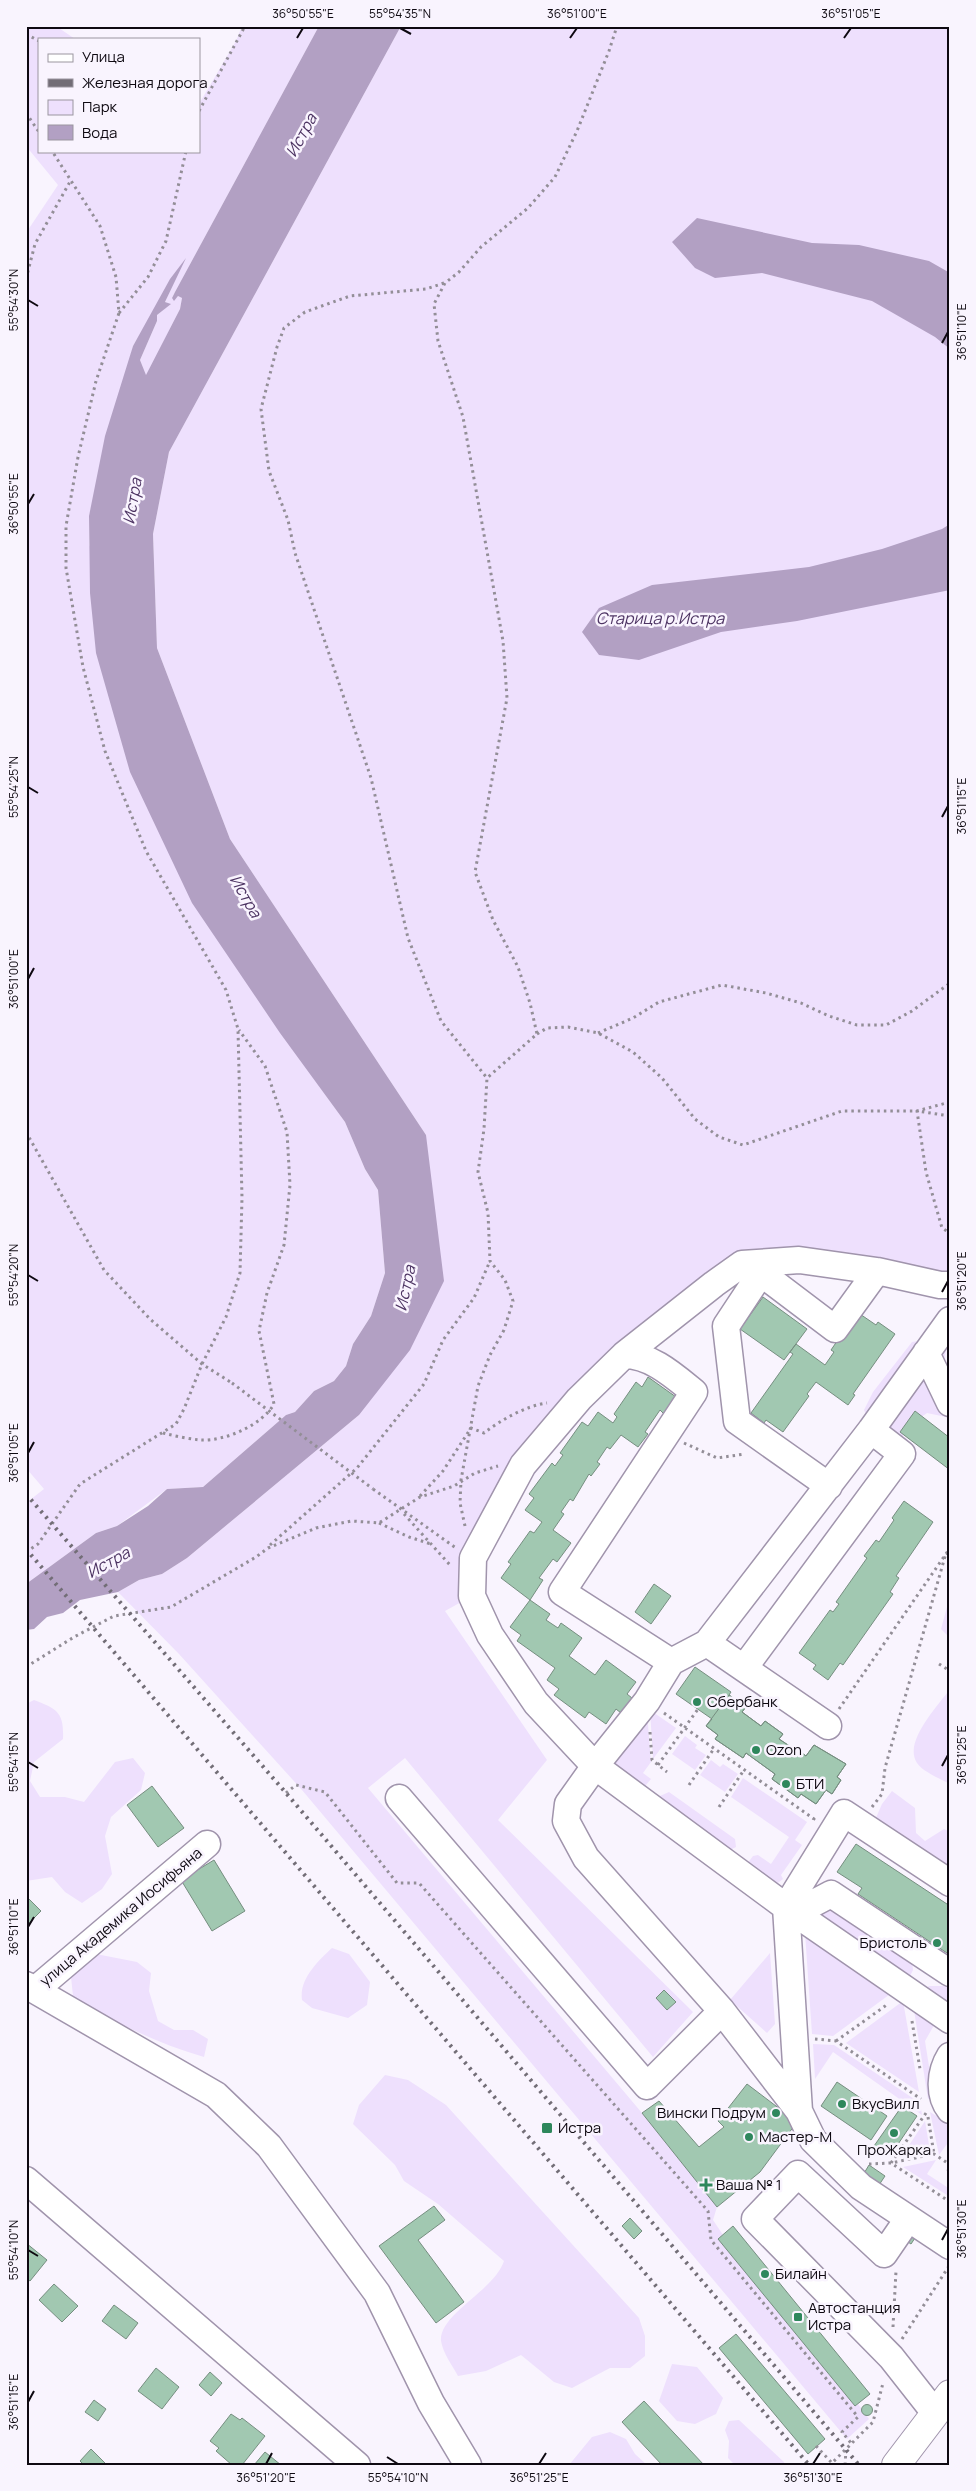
<svg xmlns="http://www.w3.org/2000/svg" width="976" height="2491" viewBox="0 0 976 2491" font-family="Manrope,sans-serif">
  <style>
    .green { fill: #eee0fd }
    .water { fill: #b2a0c3 }
    .building { fill: #a1c8b1; stroke: #768e80 }
    .lines { fill: none; stroke-linecap: round; stroke-linejoin: round }
    .minor-casing { stroke: #a094ac; stroke-width: 29 }
    .major-casing { stroke: #a094ac; stroke-width: 30 }
    .path { stroke: #938e97; stroke-width: 3; stroke-dasharray: 2.5 4; stroke-linecap: butt }
    .minor { stroke: #fff; stroke-width: 26 }
    .major { stroke: #fff; stroke-width: 28 }
    .rail { stroke: #726d76; stroke-width: 4; stroke-dasharray: 2.5 5; stroke-linecap: butt }
    .path-bridge { stroke: #938e97; stroke-width: 3; stroke-dasharray: 2.5 4; stroke-linecap: butt }
    .ticks { fill: none; stroke: #0e0911; stroke-width: 2 }
    .poi-dot { fill: #2e875c; stroke: #f9f4fe; stroke-width: 2 }
    .labels { text-anchor: middle; stroke-width: 5; stroke-linejoin: round; paint-order: stroke }
    .poi-label { font-size: 15px; fill: #0e0911; stroke: #f9f4fe; text-anchor: start }
    .street-label { font-size: 15px; fill: #0e0911; stroke: #f9f4fe }
    .water-label { font-size: 16px; font-style: italic; fill: #4d3463; stroke: #f9f4fe }
    .neatline { fill: none; stroke: #0e0911; stroke-width: 2 }
    .ticks-label { font-size: 12px; text-anchor: middle; fill: #0e0911 }
  </style>
  <rect width="100%" height="100%" fill="#f9f4fe"/>
  <!-- green -->
  <path class="green" d="M26 26H56L75 39H39V151H199V104L236 41 242 26H319L175 292 172 298 174 300 178 296 182 298 180 309 146 376 140 360 157 321V315L170 304 165 302 184 260 133 346 89 516V545L102 566 264 1009 345 1122 365 1169 378 1190 385 1273 371 1316 353 1344 346 1366 334 1381 314 1391 295 1412 286 1415 203 1487 167 1489 117 1526 96 1533 26 1584V1503L44 1489 26 1468V233L58 185 26 146Z
    M401 26H950V1285L742 1264 523 1465 472 1596 445 1611 547 1760 498 1820 693 2012 653 2057 405 1758 368 1788 642 2113 717 2207 713 2220 723 2235 718 2239 855 2406 858 2404 869 2419 847 2439 302 1790 179 1654 118 1592 139 1580 162 1574 187 1558 359 1415 426 1135 230 839 157 648 153 534 169 452Z
    M931 1339 946 1350 943 1367 950 1414 946 1417 927 1413 913 1423 901 1438H876L864 1410 873 1392 912 1342Z
    M950 1606V1638L941 1629 947 1607Z
    M950 1689V1784C941 1779 923 1772 917 1763 903 1742 937 1707 950 1689Z
    M34 1700C58 1709 64 1713 63 1739L34 1762 30 1781 40 1797H65L84 1802 115 1762 133 1758 145 1773 141 1790 111 1817 105 1836 112 1874 102 1889 82 1903 65 1892 52 1877 26 1881V1704Z
    M650 1710 676 1728 653 1759Z
    M647 1712 651 1762 643 1773 651 1779 641 1791 613 1762Z
    M685 1736 697 1745 695 1748 706 1755 695 1770 672 1754Z
    M711 1760 720 1767 723 1764 738 1774 725 1792 700 1775Z
    M743 1778 807 1822 795 1840 802 1845 781 1875 783 1879 775 1885 747 1864 753 1856 758 1855 771 1864 789 1837 731 1797Z
    M892 1791 915 1808 916 1833 925 1841 944 1829 950 1832V1876L875 1820 882 1804Z
    M669 1792 735 1839 736 1847 726 1852 661 1805 660 1796Z
    M825 1907 835 1908 912 1961 913 1970 908 1980 816 1915Z
    M805 1933 893 1992 833 2036 812 2034Z
    M332 1948 349 1954 370 1982 367 2005 348 2018 312 2008 302 2000C299 1979 318 1961 332 1948Z
    M770 1953 775 2024 767 2033 730 2000Z
    M96 1954 137 1962 151 1973 149 1991 158 2021 174 2030H193L208 2039 204 2057C159 2044 112 2022 73 1996L71 1977 76 1958Z
    M929 1986H945L950 1989V2008L921 1992Z
    M903 2001 919 2092 846 2043Z
    M913 2004 937 2020 925 2041 934 2098 928 2099Z
    M813 2044 834 2045 920 2103 922 2115 833 2052 815 2079Z
    M385 2075 408 2080 446 2105 639 2318 645 2336V2356L630 2368H610L572 2388 554 2382 521 2355 486 2371 458 2376C452 2365 443 2353 441 2341 439 2314 494 2291 504 2261L438 2204 404 2181 395 2165 353 2124 359 2105Z
    M930 2112 950 2124V2140L939 2155Z
    M925 2121 930 2151 902 2156Z
    M936 2160 927 2174 950 2189V2197L903 2167Z
    M672 2364 697 2367 723 2398 716 2414 695 2424 677 2421 659 2401Z
    M739 2420 784 2462 785 2465H735L728 2458 729 2441 725 2430 729 2421Z
    M610 2432 626 2439 635 2454 647 2465H569L592 2437Z"/>
  <!-- water -->
  <path class="water" d="M319 26H401L169 452 153 534 157 648 230 839 426 1135 444 1281 410 1350 359 1415 187 1558 162 1574 139 1580 118 1592 80 1600 63 1613 47 1617 34 1629 26 1630V1584L96 1533 117 1526 148 1506 167 1489 203 1487 286 1415 295 1412 314 1391 334 1381 346 1366 353 1344 371 1316 385 1273 378 1190 365 1169 345 1122 280 1033 192 903 130 772 96 653 90 593 89 516 105 436 133 346 170 279 186 258 165 302 171 304 157 315V321L140 360 146 375 180 309 182 298 178 296 174 301 172 298 175 292Z
    M697 218 812 243 859 245 929 261 950 273V349L935 337 872 301 762 273 715 278 695 268 672 242Z
    M950 524V590L797 621 721 632 639 660 599 655 582 632 599 608 652 585 809 567 882 549 942 529Z"/>
  <!-- building -->
  <path class="building" d="M763 1297 807 1329 784 1360 740 1329Z
    M857 1312 876 1325 878 1322 895 1334 853 1394 855 1395 848 1405 816 1382 807 1394 809 1396 783 1432 766 1420 764 1423 751 1413 793 1354 790 1352 796 1344 825 1365 834 1352 831 1350Z
    M648 1377 676 1397 664 1414 660 1410 645 1432 648 1434 638 1447 621 1435 610 1449 607 1447 597 1462 600 1464 591 1476 589 1474 573 1501 570 1499 561 1512 564 1514 553 1530 571 1543 557 1562 553 1559 539 1578 543 1580 530 1600 501 1578 511 1564 508 1562 530 1531 534 1533 542 1522 525 1510 534 1498 529 1494 552 1463 555 1466 563 1455 560 1453 582 1422 588 1426 598 1412 613 1423 617 1417 614 1414 636 1382 642 1387Z
    M915 1411 950 1438V1470L900 1432Z
    M904 1501 933 1522 896 1576 899 1578 890 1592 893 1594 843 1665 840 1663 828 1680 813 1669 816 1665 799 1653 830 1610 833 1612 839 1604 836 1602 867 1558 864 1556 876 1540 879 1542 894 1520 892 1518Z
    M654 1584 671 1596 651 1624 635 1612Z
    M530 1600 550 1614 546 1620 558 1628 561 1623 582 1638 569 1656 595 1675 606 1660 636 1682 627 1694 632 1698 621 1713 616 1709 606 1724 589 1712 585 1718 554 1695 559 1689 547 1680 555 1668 517 1641 521 1635 510 1627Z
    M695 1667 731 1692 729 1695 746 1707 742 1712 761 1726 765 1721 783 1734 779 1739 794 1749 792 1752 800 1757 802 1753 806 1756 814 1745 846 1764 837 1777 841 1780 832 1794 826 1790 816 1804 801 1794 798 1798 772 1779 775 1774 746 1753 743 1758 715 1739 718 1735 706 1726 712 1719 676 1694Z
    M729 1695 746 1707 742 1712 761 1726 765 1721 783 1734 779 1739 794 1749 792 1752 800 1757 802 1753 806 1756 814 1745 846 1764 837 1777 841 1780 832 1794 826 1790 816 1804 801 1794 798 1798 772 1779 775 1774 746 1753 743 1758 715 1739 718 1735 706 1726Z
    M152 1786 184 1828 158 1847 127 1805Z
    M856 1844 950 1906V1955L858 1894 862 1888 837 1872Z
    M214 1860 245 1911 212 1931 181 1880Z
    M26 1896 41 1911 26 1926Z
    M664 1990 676 2002 667 2010 656 1998Z
    M837 2082 887 2116 871 2140 821 2106Z
    M747 2084 797 2122 760 2172 717 2207 642 2113 659 2101 699 2147 724 2127 718 2121Z
    M902 2106 917 2116 890 2156 874 2146Z
    M869 2165 885 2176 879 2185 863 2175Z
    M434 2206 445 2220 418 2240 464 2302 436 2323 379 2246Z
    M630 2218 642 2231 634 2239 622 2226Z
    M733 2226 870 2394 855 2406 718 2239Z
    M910 2234 915 2238 911 2244 905 2240Z
    M26 2243 47 2260 30 2281 26 2278Z
    M54 2284 78 2306 62 2322 39 2300Z
    M114 2305 138 2323 126 2339 102 2321Z
    M736 2334 825 2439 808 2454 719 2348Z
    M156 2368 179 2387 162 2409 138 2391Z
    M210 2372 222 2383 211 2396 199 2385Z
    M94 2400 106 2409 98 2421 85 2412Z
    M644 2401 704 2465H662L622 2422Z
    M861.5 2410a5.5 5.5 0 1 1 11 0a5.5 5.5 0 1 1-11 0Z
    M231 2414 240 2420 242 2418 265 2436 242 2465H232L216 2451 219 2448 210 2441Z
    M91 2449 107 2465H84L80 2461Z
    M265 2452 281 2465H254Z"/>
  <g class="lines">
    <defs>
      <path id="minor" d="M877 1271 799 1260 742 1264 714 1284 624 1355 579 1399 523 1465 473 1558 472 1596 490 1635 536 1703 595 1766 786 1907 950 2020
        M926 1353 950 1403
        M624 1355C651 1355 673 1375 694 1392L562 1592 671 1662
        M829 1486 737 1421 726 1326 761 1273 835 1329 877 1271 940 1285H950
        M707 1643 871 1430 950 1320
        M744 1668 902 1454 871 1430
        M399 1798 647 2086 722 2011
        M950 1883 844 1813 786 1907 799 2111 813 2140 861 2187 950 2246
        M795 1913 831 1894 950 1973
        M26 1985 216 2095 269 2146 377 2293 431 2403 468 2465
        M35 1990 207 1844
        M950 2056C940 2072 938 2095 950 2110
        M799 2111 722 2011 586 1858 566 1821 568 1804 595 1766 647 1701 671 1662 707 1643 828 1726
        M26 2180 357 2465
        M908 2219 884 2254 798 2174 755 2219 891 2357 935 2413"/>
      <path id="major" d="M896 2465 950 2394"/>
    </defs>
    <!-- minor casing -->
    <use href="#minor" class="minor-casing"/>
    <!-- major casing -->
    <use href="#major" class="major-casing"/>
    <!-- path -->
    <path class="path" d="M26 34 39 41
      M199 111 245 26
      M26 113 39 132
      M26 279 35 244 71 180
      M444 283 426 289 350 296 305 312 284 328 277 347 261 409 269 471 288 520 295 553 371 778 408 938 441 1021 487 1078
      M119 313 148 277 166 241 186 151
      M598 1033 633 1018 659 1002 722 985 766 993 801 1003 829 1016 857 1025H886L912 1011 950 983
      M537 1034 547 1028 568 1027 598 1033 633 1052 662 1078 695 1119 719 1137 743 1145 842 1111H917L950 1102
      M950 1116 917 1111 926 1172 942 1228 950 1233
      M26 1132 104 1270 150 1319 202 1364 232 1383
      M163 1433C175 1436 189 1439 201 1440 226 1441 262 1425 274 1404L259 1331 267 1293 284 1245 290 1185 287 1132 265 1066 239 1030
      M684 1443 717 1458 745 1454
      M373 1489 456 1548
      M420 1496 443 1471 471 1428 484 1433C501 1420 525 1406 547 1403
      M404 1514 450 1565
      M379 1523 409 1537 431 1544
      M465 1526 460 1503 461 1480 478 1386 490 1355 504 1330 513 1301 505 1280 490 1261 488 1213 478 1172 484 1129 487 1078 537 1034 530 1003 518 967 493 920 475 872 507 698 503 641 463 417 438 341 434 304 445 283 459 272 481 247 528 208 555 177 577 131 609 51 617 26
      M270 1545 357 1468 424 1384 443 1340 474 1298 490 1261
      M26 1552 38 1544 80 1484 176 1424 184 1409 202 1364 226 1317 240 1273 242 1198 238 1029 226 990 146 851 105 751 83 667 66 568V526L78 457 96 381 119 313 116 277 100 226 52 151
      M939 1664 950 1671
      M26 1667 74 1637 114 1616 171 1607 256 1557 268 1548 316 1528 352 1521 379 1523 420 1497 454 1486 475 1473 498 1466
      M839 1709 950 1548
      M664 1713 814 1819 812 1821
      M650 1732 652 1760 667 1772
      M658 1765 698 1709
      M689 1785 713 1750
      M286 1793 296 1785 325 1792 397 1883H419L708 2211 711 2240 858 2417 842 2432 851 2443
      M719 1807 744 1770
      M872 1807 882 1794 885 1768 946 1553 950 1555
      M912 2021 920 2069
      M815 2039 836 2041 921 2099
      M836 2041 888 2004
      M926 2113 891 2163 950 2202
      M928 2117 934 2154
      M949 2163 948 2169 950 2177
      M869 2164 891 2163 934 2154 949 2164
      M893 2327 896 2271
      M902 2339 949 2266
      M816 2446 832 2463 873 2422 883 2383
      M845 2465 846 2450"/>
    <!-- minor -->
    <use href="#minor" class="minor"/>
    <!-- major -->
    <use href="#major" class="major"/>
    <!-- rail -->
    <path class="rail" d="M26 1494 286 1793 859 2465
      M26 1549 809 2465"/>
    <!-- path-bridge -->
    <path class="path-bridge" d="M232 1383 373 1489"/>
  </g>
  <!-- ticks -->
  <path class="ticks" d="M400 28 411 34M297 38 303 28M570 38 577 28M844 38 851 28M28 300 38 306M942 343 948 332M28 504 34 494M28 787 38 793M942 817 948 806M28 979 34 968M28 1275 38 1281M942 1292 948 1281M28 1453 34 1442M28 1762 38 1768M942 1766 948 1755M28 1927 34 1917M942 2240 948 2229M28 2250 38 2256M28 2402 34 2391M387 2457 398 2464M266 2464 272 2453M539 2464 546 2453M813 2464 820 2453"/>
  <!-- markers -->
  <g class="poi-dot">
    <circle cx="697" cy="1702" r="5"/>
    <circle cx="756" cy="1750" r="5"/>
    <circle cx="786" cy="1784" r="5"/>
    <circle cx="937" cy="1943" r="5"/>
    <circle cx="842" cy="2104" r="5"/>
    <circle cx="776" cy="2113" r="5"/>
    <rect x="541" y="2122" width="12" height="12" rx="2.5"/>
    <circle cx="894" cy="2133" r="5"/>
    <circle cx="749" cy="2137" r="5"/>
    <path d="M703.5 2177.5h5v5h5v5h-5v5h-5v-5h-5v-5h5z"/>
    <circle cx="765" cy="2274" r="5"/>
    <rect x="793" y="2312" width="10" height="10" rx="2.5"/>
  </g>
  <g class="labels">
    <!-- poi labels -->
    <g class="poi-label">
      <text x="707" y="1707">Сбербанк</text>
      <text x="766" y="1755">Ozon</text>
      <text x="796" y="1789">БТИ</text>
      <text x="927" y="1948" text-anchor="end">Бристоль</text>
      <text x="852" y="2109">ВкусВилл</text>
      <text x="766" y="2118" text-anchor="end">Вински Подрум</text>
      <text x="558" y="2133">Истра</text>
      <text x="759" y="2142">Мастер-М</text>
      <text x="894" y="2155" text-anchor="middle">ПроЖарка</text>
      <text x="716" y="2190">Ваша № 1</text>
      <text x="775" y="2279">Билайн</text>
      <text x="808" y="2313">Автостанция<tspan x="808" dy="17">Истра</tspan></text>
    </g>
    <!-- street labels -->
    <g class="street-label">
      <text transform="translate(121 1917) rotate(-40)" y="5">улица Академика Иосифьяна</text>
    </g>
    <!-- water labels -->
    <g class="water-label">
      <text transform="translate(301 135) rotate(-61)" y="6">Истра</text>
      <text transform="translate(132 501) rotate(-80)" y="6">Истра</text>
      <text x="660" y="624">Старица р.Истра</text>
      <text transform="translate(246 896) rotate(60)" y="6">Истра</text>
      <text transform="translate(405 1288) rotate(-78)" y="6">Истра</text>
      <text transform="translate(108 1562) rotate(-29)" y="6">Истра</text>
    </g>
  </g>
  <!-- border -->
  <rect width="976" height="2491" fill="none" stroke="#f9f4fe" stroke-width="55"/>
  <!-- legend -->
  <rect x="38" y="38" width="162" height="115" fill="#f9f4fe" stroke="#9b969f"/>
  <rect x="48" y="54" width="25" height="8" fill="#ffffff" stroke="#9b969f"/>
  <text x="82" y="62" font-size="15" fill="#0e0911">Улица</text>
  <rect x="48" y="79" width="25" height="8" fill="#726d76" stroke="#9b969f"/>
  <text x="82" y="88" font-size="15" fill="#0e0911">Железная дорога</text>
  <rect x="48" y="100" width="25" height="15" fill="#eee0fd" stroke="#9b969f"/>
  <text x="82" y="112" font-size="15" fill="#0e0911">Парк</text>
  <rect x="48" y="125" width="25" height="15" fill="#b2a0c3" stroke="#9b969f"/>
  <text x="82" y="138" font-size="15" fill="#0e0911">Вода</text>
  <rect x="28" y="28" width="920" height="2436" class="neatline"/>
  <g class="ticks-label">
    <text x="303" y="18">36°50'55"E</text>
    <text x="400" y="18">55°54'35"N</text>
    <text x="577" y="18">36°51'00"E</text>
    <text x="851" y="18">36°51'05"E</text>
    <text transform="translate(14 300) rotate(-90)" y="4">55°54'30"N</text>
    <text transform="translate(962 332) rotate(-90)" y="4">36°51'10"E</text>
    <text transform="translate(14 504) rotate(-90)" y="4">36°50'55"E</text>
    <text transform="translate(14 787) rotate(-90)" y="4">55°54'25"N</text>
    <text transform="translate(962 806) rotate(-90)" y="4">36°51'15"E</text>
    <text transform="translate(14 979) rotate(-90)" y="4">36°51'00"E</text>
    <text transform="translate(14 1275) rotate(-90)" y="4">55°54'20"N</text>
    <text transform="translate(962 1281) rotate(-90)" y="4">36°51'20"E</text>
    <text transform="translate(14 1453) rotate(-90)" y="4">36°51'05"E</text>
    <text transform="translate(962 1755) rotate(-90)" y="4">36°51'25"E</text>
    <text transform="translate(14 1762) rotate(-90)" y="4">55°54'15"N</text>
    <text transform="translate(14 1927) rotate(-90)" y="4">36°51'10"E</text>
    <text transform="translate(962 2229) rotate(-90)" y="4">36°51'30"E</text>
    <text transform="translate(14 2250) rotate(-90)" y="4">55°54'10"N</text>
    <text transform="translate(14 2402) rotate(-90)" y="4">36°51'15"E</text>
    <text x="266" y="2482">36°51'20"E</text>
    <text x="398" y="2482">55°54'10"N</text>
    <text x="539" y="2482">36°51'25"E</text>
    <text x="813" y="2482">36°51'30"E</text>
  </g>
</svg>
